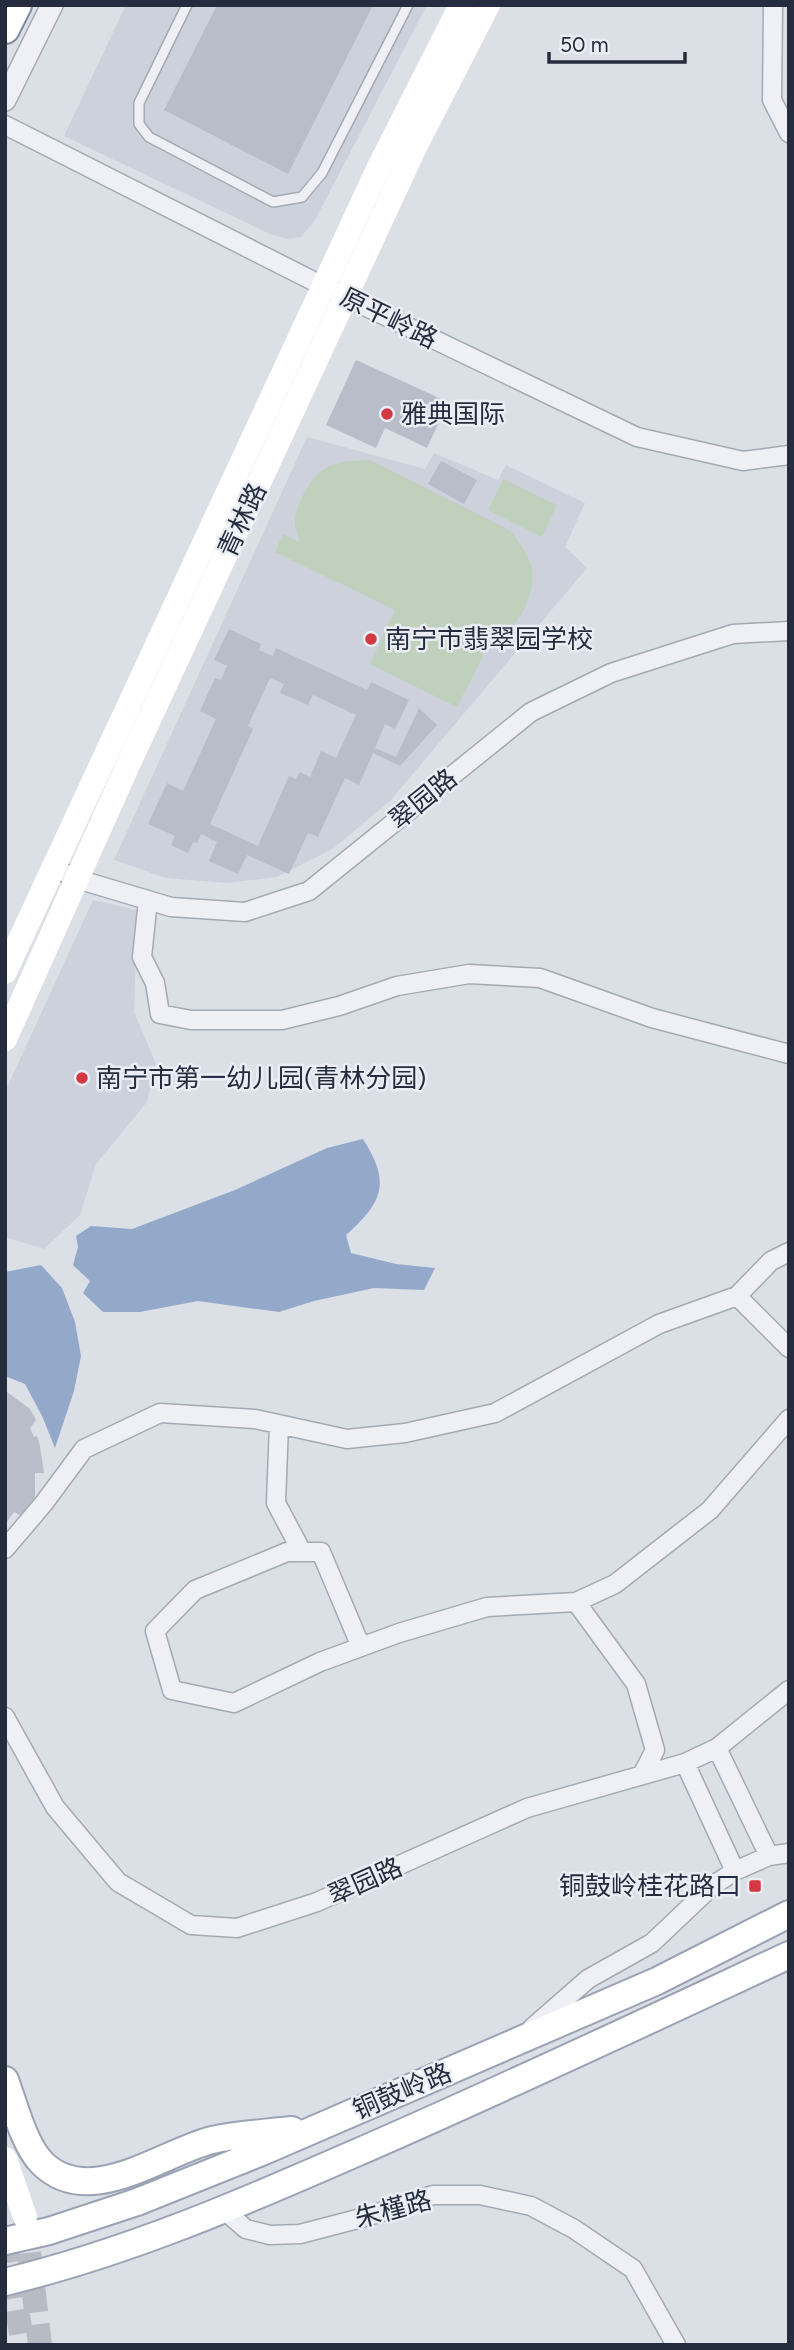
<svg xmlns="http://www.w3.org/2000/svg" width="794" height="2350" viewBox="0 0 794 2350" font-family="Figtree,'Noto Sans SC',sans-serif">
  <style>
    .built { fill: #cdd1dc }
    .green { fill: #bfd1bc }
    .water { fill: #94a9c9 }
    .building { fill: #b8bdc9; fill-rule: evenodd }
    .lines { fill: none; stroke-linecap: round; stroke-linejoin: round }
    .secondary-tunnel { stroke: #b7bbc4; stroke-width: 24; stroke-dasharray: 24 12; stroke-linecap: butt }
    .service-casing { stroke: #a4a9b3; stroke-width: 12 }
    .minor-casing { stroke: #a4a9b3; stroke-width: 21 }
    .tertiary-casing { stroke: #a4a9b3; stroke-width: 24 }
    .primary-casing { stroke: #9aa2b3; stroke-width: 30 }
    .trunk-casing { stroke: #828b9e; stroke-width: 32 }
    .service { stroke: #eef0f5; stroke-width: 9 }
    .minor { stroke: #eef0f5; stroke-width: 18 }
    .tertiary { stroke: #eef0f5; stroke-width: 21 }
    .secondary { stroke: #fff; stroke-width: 24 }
    .primary { stroke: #fff; stroke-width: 26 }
    .trunk { stroke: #fff; stroke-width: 28 }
    .poi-dot { fill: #d33843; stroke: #eaeef4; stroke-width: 2.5 }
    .labels { text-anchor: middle; stroke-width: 5; stroke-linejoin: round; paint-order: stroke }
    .street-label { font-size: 26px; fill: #252c3d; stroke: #eaeef4 }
    .poi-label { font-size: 26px; fill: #252c3d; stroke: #eaeef4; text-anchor: start }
  </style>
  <rect width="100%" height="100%" fill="#dbdfe6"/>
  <!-- built -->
  <path class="built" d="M126 5H427L315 220 301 237 287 239 270 234 64 136Z
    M307 437 425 469 434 453 498 480 506 465 585 503 565 547 587 568 390 801 334 848 277 877 227 883 166 878 114 860Z
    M93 900 137 910 134 1012 156 1064 147 1102 96 1164 80 1215 44 1249 5 1237V1092Z"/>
  <!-- green -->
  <path class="green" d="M370 460 511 531C519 542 527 552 531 565 536 582 527 610 515 623 507 632 494 634 484 638L488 640 481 652 484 654 457 707 370 664 395 610 275 552 283 534 300 542C299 537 296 531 295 526 293 508 310 477 326 468 339 460 355 461 370 460Z
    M503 479 557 505 542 537 488 510Z"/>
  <!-- water -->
  <path class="water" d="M363 1139C391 1183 383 1202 346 1235L351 1253 396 1264 435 1268 424 1290 374 1288 314 1301 279 1312 198 1301 140 1312H103L83 1293 90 1281 73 1265 78 1247 76 1236 91 1226 132 1229 235 1190 327 1148Z
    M41 1265 62 1288 75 1322 81 1356 74 1391 55 1448 42 1416 25 1384 5 1376V1272Z"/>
  <!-- building -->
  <path class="building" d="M217 5H373L288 174 164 110Z
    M356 360 448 402 427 448 385 428 376 448 326 425Z
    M441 461 477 480 464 504 428 484Z
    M229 629 261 644 259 650 273 656 276 648 367 690 371 682 409 700 395 729 385 724 375 748 396 757 419 708 437 725 400 766 373 753 359 785 345 778 318 837 308 833 289 874 247 855 238 874 209 861 217 842 201 834 197 843 193 842 188 853 171 845 175 836 148 824 167 783 183 791 216 719 200 711 215 678 221 680 227 666 214 660ZM270 678 284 684 280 693 308 705 313 695 356 715 336 758 321 751 310 777 300 772 296 779 289 776 258 846 210 824 253 729 248 726Z
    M7 1392 30 1409 36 1420 30 1428 34 1437 37 1436 40 1446 44 1473H35V1498L22 1516 14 1512 5 1524V1394Z"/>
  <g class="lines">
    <!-- secondary-tunnel -->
    <path class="secondary-tunnel" d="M25 2217 40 2345
      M5 2239 23 2345"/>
    <defs>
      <path id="service" d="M187 5 139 103V124L149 137 273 202 302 197 322 173 408 5"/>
      <path id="minor" d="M773 5 772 100 789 133
        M5 125 325 287 637 437 743 461 789 455
        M67 874 77 879 171 907 245 912 309 891 531 712 611 673 733 634 789 631
        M148 900 142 957 155 983 160 1014 191 1020H282L339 1006 397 986 469 974 540 978 652 1018 789 1054
        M737 1296 789 1348
        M279 1424 276 1503 302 1552
        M5 1549 44 1503 84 1449 160 1413 255 1419 347 1439 405 1433 495 1413 659 1324 737 1296 771 1261 789 1252
        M576 1602 636 1684 655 1750 642 1775
        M361 1647 321 1552H287L195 1590 155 1631 172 1690 234 1703 320 1662 399 1633 487 1607 576 1602 615 1584 710 1510 789 1419
        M5 1717 55 1807 118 1882 191 1925 237 1928 317 1902 527 1808 685 1763 717 1748 789 1690
        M717 1748 769 1856
        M685 1763 735 1871
        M532 2028 588 1979 652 1943 712 1886 735 1871 769 1856 789 1853
        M224 2210 246 2229 270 2235 300 2234 369 2216 433 2195H480L531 2206 574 2229 633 2269 676 2345"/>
      <path id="tertiary" d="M5 100 52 5"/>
      <path id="primary" d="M5 2080C14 2104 24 2145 42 2163 89 2210 161 2153 212 2140 238 2134 266 2133 292 2130
        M5 2241 49 2231 137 2202 264 2151 657 1981 789 1914
        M5 2282C125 2253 237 2205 349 2156 497 2092 643 2023 789 1955"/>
      <path id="trunk" d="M5 29 17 5"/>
    </defs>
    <!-- service casing -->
    <use href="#service" class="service-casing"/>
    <!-- minor casing -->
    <use href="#minor" class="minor-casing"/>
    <!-- tertiary casing -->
    <use href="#tertiary" class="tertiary-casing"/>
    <!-- primary casing -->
    <use href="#primary" class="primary-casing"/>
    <!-- trunk casing -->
    <use href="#trunk" class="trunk-casing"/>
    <!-- service -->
    <use href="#service" class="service"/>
    <!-- minor -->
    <use href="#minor" class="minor"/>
    <!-- tertiary -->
    <use href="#tertiary" class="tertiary"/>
    <!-- secondary -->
    <path class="secondary" d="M5 972 378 169 461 5
      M5 1039 128 765 415 147 488 5
      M5 2159 25 2217"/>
    <!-- primary -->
    <use href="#primary" class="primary"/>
    <!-- trunk -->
    <use href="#trunk" class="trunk"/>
  </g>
  <!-- markers -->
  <g class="poi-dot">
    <circle cx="387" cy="414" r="7"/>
    <circle cx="371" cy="639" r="7"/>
    <circle cx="82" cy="1078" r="7"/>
    <rect x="748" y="1879" width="14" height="14" rx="3.5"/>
  </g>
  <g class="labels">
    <!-- street labels -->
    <g class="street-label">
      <text transform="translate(389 318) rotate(26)" y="9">原平岭路</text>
      <text transform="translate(242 520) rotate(-65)" y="9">青林路</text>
      <text transform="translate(423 799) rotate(-39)" y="9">翠园路</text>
      <text transform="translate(365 1881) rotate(-24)" y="9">翠园路</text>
      <text transform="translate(402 2091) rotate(-23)" y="9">铜鼓岭路</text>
      <text transform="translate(393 2209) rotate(-15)" y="9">朱槿路</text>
    </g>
    <!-- poi labels -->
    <g class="poi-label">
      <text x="401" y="423">雅典国际</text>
      <text x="385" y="648">南宁市翡翠园学校</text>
      <text x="96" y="1087">南宁市第一幼儿园(青林分园)</text>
      <text x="741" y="1895" text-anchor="end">铜鼓岭桂花路口</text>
    </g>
  </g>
  <!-- border -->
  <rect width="794" height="2350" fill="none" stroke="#252c3d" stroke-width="14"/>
  <!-- scale -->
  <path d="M549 52v10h136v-10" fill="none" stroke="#252c3d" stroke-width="3.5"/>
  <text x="560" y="52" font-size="21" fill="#252c3d" stroke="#eaeef4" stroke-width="5" paint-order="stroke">50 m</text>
</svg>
